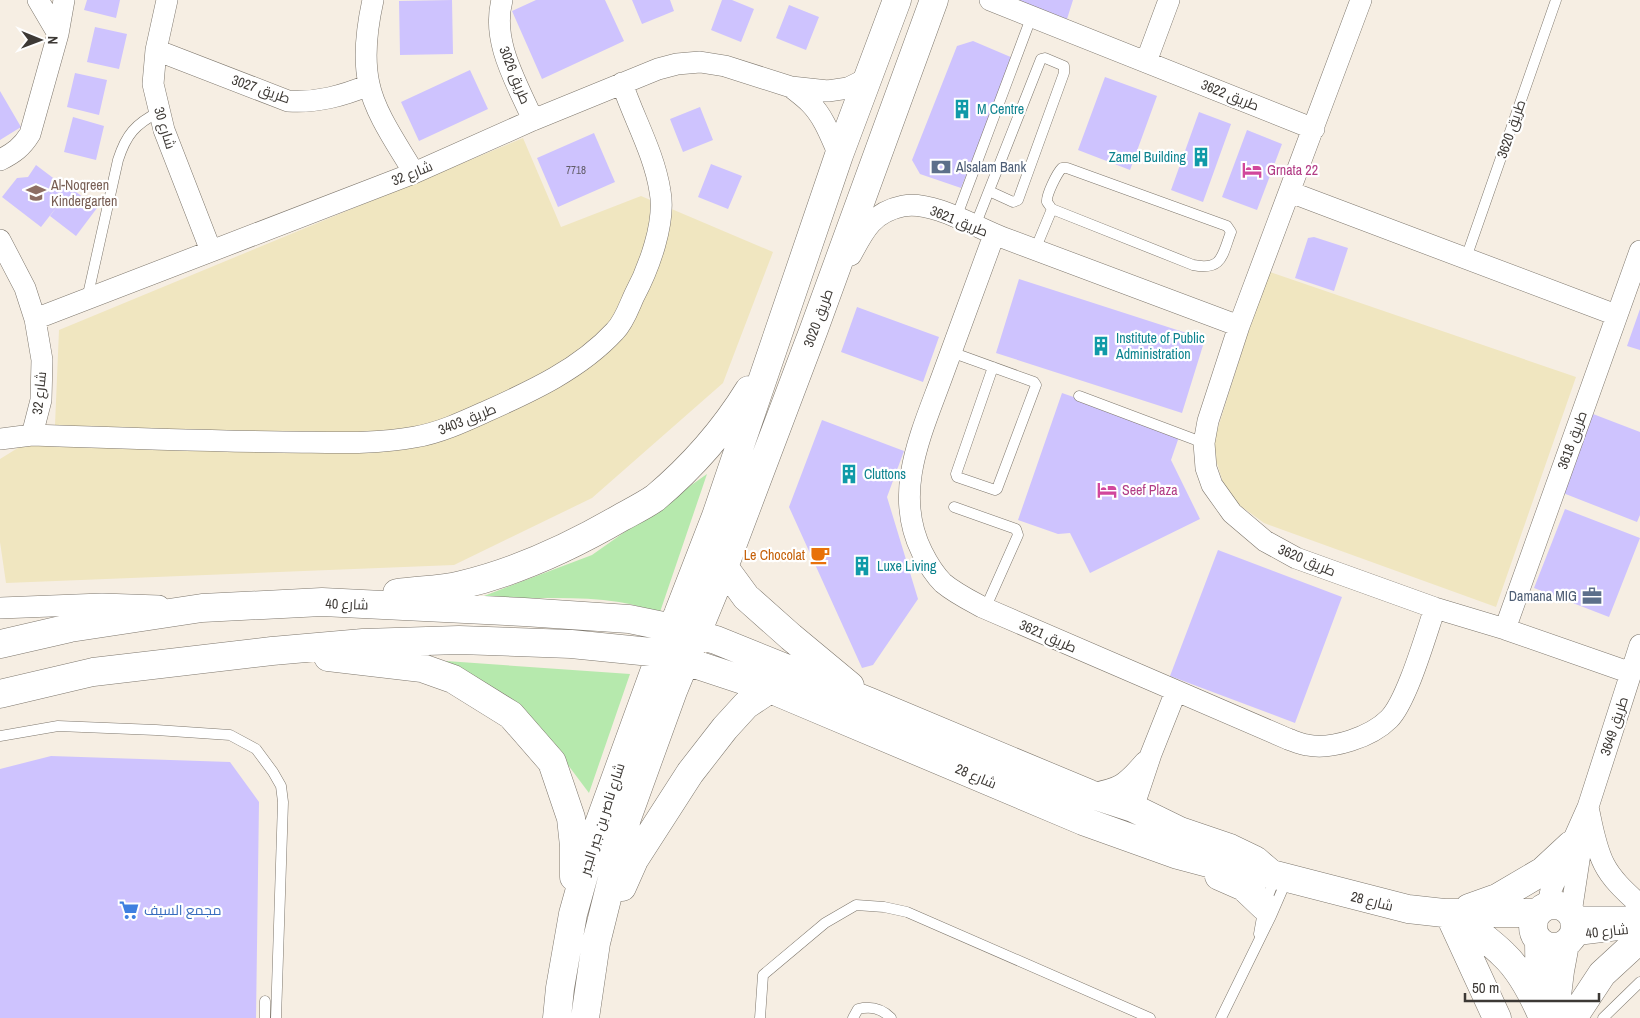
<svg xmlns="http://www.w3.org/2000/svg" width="1640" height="1018" viewBox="0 0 1640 1018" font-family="'Archivo Narrow',Cairo,sans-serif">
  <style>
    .green { fill: #b6e9ad }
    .sand { fill: #f0e6c0 }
    .building { fill: #cec3fe }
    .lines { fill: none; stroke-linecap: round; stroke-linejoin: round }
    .lane-casing { stroke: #7e776d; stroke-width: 11 }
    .street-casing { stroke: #7e776d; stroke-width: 22 }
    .secondary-casing { stroke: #7e776d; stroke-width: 29 }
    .lane { stroke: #fff; stroke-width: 10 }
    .street { stroke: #fff; stroke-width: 21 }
    .secondary { stroke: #fff; stroke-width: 28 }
    .labels { text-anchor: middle; stroke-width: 4.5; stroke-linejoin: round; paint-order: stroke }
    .number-label { font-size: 11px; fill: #615c67 }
    .street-label { font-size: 14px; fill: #3d3935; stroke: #fff }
    .culture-label { font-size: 14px; fill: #0d838f; stroke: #fff; text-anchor: start }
    .service-label { font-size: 14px; fill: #4e5e75; stroke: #fff; text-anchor: start }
    .hotel-label { font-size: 14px; fill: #b23c85; stroke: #fff; text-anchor: start }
    .education-label { font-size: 14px; fill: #785e54; stroke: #fff; text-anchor: start }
    .food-label { font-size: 14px; fill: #c56008; stroke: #fff; text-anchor: end }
    .shop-label { font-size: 14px; fill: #366cbe; stroke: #fff; text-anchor: start }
  </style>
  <rect width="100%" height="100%" fill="#f6eee3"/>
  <!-- green -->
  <path class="green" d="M707 474 660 612C647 609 633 604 619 602 568 595 518 599 468 602L592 555Z
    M446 661 630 674 589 793 565 761 520 710Z"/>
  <!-- sand -->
  <path class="sand" d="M523 138 561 227 641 196 773 252 723 383 592 498 454 565 6 583 0 542V459L55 425 59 330Z
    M1267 271 1576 377 1496 607 1264 523 1227 496 1212 447Z"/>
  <!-- building -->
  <path class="building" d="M87 0H120L116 18 84 10Z
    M452 0 453 54 400 55 399 1Z
    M536 0H605L624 41 542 79 512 11Z
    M632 0H670L674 11 642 24Z
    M722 0H732L754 9 741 42 711 30Z
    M1013 0H1073L1067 19Z
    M789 5 819 17 806 50 776 38Z
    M95 27 127 34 119 69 87 62Z
    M973 41 1013 58 961 188 920 174 912 160 957 46Z
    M470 70 488 109 419 141 401 102Z
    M75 73 107 80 99 115 67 107Z
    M1105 77 1157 96 1130 170 1078 150Z
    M0 91 21 127 0 140Z
    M700 107 713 140 683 152 670 119Z
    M1199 112 1231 124 1203 202 1171 190Z
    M73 117 104 126 96 160 64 152Z
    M1247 130 1282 144 1257 210 1222 197Z
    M594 133 615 182 558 207 537 158Z
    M711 164 742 176 728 209 698 197Z
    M36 165 69 190 71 188 97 208 76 236 50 216 59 204 41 227 2 197 17 178 28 177Z
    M1314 237 1348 248 1334 291 1295 278 1308 238Z
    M1019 279 1205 339 1182 413 996 353Z
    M857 307 939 337 923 382 841 352Z
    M1640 309V350L1627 346Z
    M1062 393 1180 434 1171 460 1200 519 1090 573 1070 533 1058 534 1018 520Z
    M1593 414 1640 432V515L1637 522 1563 493Z
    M822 420 904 451 887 497 918 599 873 665 862 668 789 507Z
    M1565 509 1640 538 1609 617 1534 588Z
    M1218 550 1342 597 1295 723 1170 676Z
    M51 756 230 762 259 802 256 1018H0V769Z"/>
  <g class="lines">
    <defs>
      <path id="lane" d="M1062 168H1067L1227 226 1231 232C1222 255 1223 271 1193 265L1052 209C1051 208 1048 203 1047 202 1046 195 1057 173 1062 168Z
        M956 218 1031 18
        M975 226 1041 59 1045 58 1064 66V73L1018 200 1013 202 989 191
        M1035 250 1052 209
        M1466 258 1556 0
        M87 299 118 160C126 135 135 124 159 112
        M951 352 1034 382 1036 385 997 489 995 490 957 477 956 474 993 367
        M1079 396 1204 443
        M954 507 1016 529 1018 535 985 609
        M0 736 58 726 156 730 230 735 256 749 273 772 281 786 283 802 276 1018
        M1259 934 1264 906 1276 876
        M265 1001V1018
        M760 1018 763 975 825 923 856 905 884 907 907 912 1150 1018
        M853 1018 858 1009C871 1006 881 1008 891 1018
        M1221 1018 1271 916 1287 879
        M1603 1018 1640 982"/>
      <path id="street" d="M38 0 58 34
        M167 0 156 50 153 84 164 130 211 251
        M373 0C367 27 363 57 369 84 375 114 399 147 414 173
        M502 0C491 42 517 83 533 120
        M990 0 1314 129
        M1361 0 1239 326 1208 421 1204 443 1206 468 1212 485 1232 513 1265 541 1296 558 1435 608 1505 629 1631 673
        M156 50 288 101C317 103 342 96 369 85
        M1146 62 1169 0
        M791 87C797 92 804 97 810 103 824 117 831 137 839 155
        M0 160C14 153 22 147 30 134L58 34 64 0
        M1290 192 1616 315
        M994 235C977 281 960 327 943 374 922 432 892 492 922 552 927 562 935 575 943 583 955 593 969 600 982 607L1288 739C1294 741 1300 744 1307 745 1332 750 1371 737 1389 719 1407 701 1426 634 1435 608
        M0 240 25 288 35 319 42 360 41 400 32 435
        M851 255C864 230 873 212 903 206 932 200 977 228 1004 238 1082 267 1160 296 1239 326
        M35 319 414 173 533 120 658 69 677 64 700 62 725 66 791 87 828 91 848 88 868 78
        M0 439 32 435C116 438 200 441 283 442 327 442 372 445 415 437 439 433 463 422 485 412 532 391 580 369 615 331 624 322 629 307 634 296 649 268 666 222 660 191 654 153 634 119 622 83
        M0 608 102 604 159 606
        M1505 629 1640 251
        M1090 794C1120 789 1125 785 1145 762
        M1588 807C1592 825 1595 846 1604 864 1612 880 1627 893 1640 905
        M1133 808 1151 754 1176 691
        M1548 905 1551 890 1588 807 1640 645
        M1571 913 1583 834
        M1573 917H1630
        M1573 935 1640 927"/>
      <path id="secondary" d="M724 567 746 597 791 637 850 686
        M397 593C418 590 441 590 461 585 516 572 574 545 622 517 633 511 645 505 655 498 693 466 723 432 749 390
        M0 644 70 628 202 608 322 602 524 612 629 619 673 628 716 640 870 702 1090 794 1133 808 1180 831 1230 848 1255 860 1269 872
        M328 657 422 668 453 679 511 715 552 762 571 818 574 846V877
        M0 694 93 672 272 651 363 643 459 640 571 644 661 653 770 689 1083 821 1178 855 1242 872 1272 874 1408 909 1444 913H1536
        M1219 876 1244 887 1264 906
        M622 887 634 860 690 773 725 728 746 705 770 689
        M1533 926a21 21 0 1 1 42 0a21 21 0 1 1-42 0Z
        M1469 908 1497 898 1543 871 1571 845
        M1450 916 1497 1018
        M1461 919C1475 931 1491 942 1504 955 1520 970 1531 991 1540 1011
        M1539 942 1540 1008
        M1555 1012 1560 971 1565 944
        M557 1018 560 988 573 914 596 832 661 653 678 614 716 516 839 155 897 0
        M585 1018 596 943 627 818 673 691 724 567 814 329 934 0
        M1573 1018 1602 974 1640 939"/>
    </defs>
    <!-- lane casing -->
    <use href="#lane" class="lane-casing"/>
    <!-- street casing -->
    <use href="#street" class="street-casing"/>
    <!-- secondary casing -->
    <use href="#secondary" class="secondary-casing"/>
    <!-- lane -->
    <use href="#lane" class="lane"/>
    <!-- street -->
    <use href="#street" class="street"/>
    <!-- secondary -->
    <use href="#secondary" class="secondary"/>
  </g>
  <!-- icons -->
  <defs>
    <symbol id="building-bare" viewBox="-9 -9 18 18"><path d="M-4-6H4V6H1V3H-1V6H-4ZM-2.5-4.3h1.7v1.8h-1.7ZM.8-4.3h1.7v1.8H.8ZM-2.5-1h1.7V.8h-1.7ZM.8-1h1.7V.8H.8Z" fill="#0f9aa8" stroke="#fff" stroke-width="2.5" paint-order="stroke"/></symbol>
    <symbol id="bank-bare" viewBox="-9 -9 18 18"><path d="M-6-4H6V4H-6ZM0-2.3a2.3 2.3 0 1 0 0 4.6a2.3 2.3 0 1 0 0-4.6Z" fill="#5c6f8a" stroke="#fff" stroke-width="2.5" paint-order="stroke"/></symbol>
    <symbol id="hotel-bare" viewBox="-9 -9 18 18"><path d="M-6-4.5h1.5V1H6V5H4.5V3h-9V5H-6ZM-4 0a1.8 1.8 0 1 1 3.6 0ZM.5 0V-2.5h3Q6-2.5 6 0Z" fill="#d1479c" stroke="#fff" stroke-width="2.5" paint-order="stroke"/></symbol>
    <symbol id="school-bare" viewBox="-9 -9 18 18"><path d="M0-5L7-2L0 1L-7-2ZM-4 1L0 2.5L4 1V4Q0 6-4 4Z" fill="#8d6e63" stroke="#fff" stroke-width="2.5" paint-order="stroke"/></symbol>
    <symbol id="cafe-bare" viewBox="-9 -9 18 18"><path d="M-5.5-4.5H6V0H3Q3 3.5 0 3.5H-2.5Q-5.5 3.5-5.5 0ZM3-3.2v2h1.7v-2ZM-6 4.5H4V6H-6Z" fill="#e8710a" stroke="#fff" stroke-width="2.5" paint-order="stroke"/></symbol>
    <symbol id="office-bare" viewBox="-9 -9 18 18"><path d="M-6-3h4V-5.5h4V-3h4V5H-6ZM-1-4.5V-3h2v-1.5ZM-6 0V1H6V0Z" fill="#5c6f8a" stroke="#fff" stroke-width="2.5" paint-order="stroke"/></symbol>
    <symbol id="supermarket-bare" viewBox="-9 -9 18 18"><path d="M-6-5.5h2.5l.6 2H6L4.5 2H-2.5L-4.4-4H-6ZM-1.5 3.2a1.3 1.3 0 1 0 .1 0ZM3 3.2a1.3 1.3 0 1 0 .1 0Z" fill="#3f7fe0" stroke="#fff" stroke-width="2.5" paint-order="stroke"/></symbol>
  </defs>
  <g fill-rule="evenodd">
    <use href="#building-bare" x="948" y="95" width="28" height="28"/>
    <use href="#building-bare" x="1187" y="143" width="28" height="28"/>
    <use href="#bank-bare" x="927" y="153" width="28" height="28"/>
    <use href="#hotel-bare" x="1238" y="156" width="28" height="28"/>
    <use href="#school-bare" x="22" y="179" width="28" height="28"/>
    <use href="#building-bare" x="1087" y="332" width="28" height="28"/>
    <use href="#building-bare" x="835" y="460" width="28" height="28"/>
    <use href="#hotel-bare" x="1093" y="476" width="28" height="28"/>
    <use href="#cafe-bare" x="806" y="541" width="28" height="28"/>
    <use href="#building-bare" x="848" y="552" width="28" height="28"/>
    <use href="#office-bare" x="1578" y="582" width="28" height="28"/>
    <use href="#supermarket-bare" x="115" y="896" width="28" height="28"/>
  </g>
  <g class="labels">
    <!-- number labels -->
    <g class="number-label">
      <text x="576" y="174">7718</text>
    </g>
    <!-- street labels -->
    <g class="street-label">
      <text transform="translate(515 75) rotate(68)" y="5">طريق 3026</text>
      <text transform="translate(261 89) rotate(19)" y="5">طريق 3027</text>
      <text transform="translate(1230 95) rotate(22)" y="5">طريق 3622</text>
      <text transform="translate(165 128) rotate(73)" y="5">شارع 30</text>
      <text transform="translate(1511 129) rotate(-71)" y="5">طريق 3620</text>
      <text transform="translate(412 173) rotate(-22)" y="5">شارع 32</text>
      <text transform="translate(959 221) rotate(22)" y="5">طريق 3621</text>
      <text transform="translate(818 318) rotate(-70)" y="5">طريق 3020</text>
      <text transform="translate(39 393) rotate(-84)" y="5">شارع 32</text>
      <text transform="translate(467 419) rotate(-22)" y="5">طريق 3403</text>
      <text transform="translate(1572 440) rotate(-70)" y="5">طريق 3618</text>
      <text transform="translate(1307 560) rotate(23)" y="5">طريق 3620</text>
      <text transform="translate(347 604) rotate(2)" y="5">شارع 40</text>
      <text transform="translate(1048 636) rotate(24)" y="5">طريق 3621</text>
      <text transform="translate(1614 726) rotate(-72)" y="5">طريق 3649</text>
      <text transform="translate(976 776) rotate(23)" y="5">شارع 28</text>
      <text transform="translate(602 819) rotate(-72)" y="5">شارع ناصر بن جبر الجبر</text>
      <text transform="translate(1372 901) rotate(14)" y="5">شارع 28</text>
      <text transform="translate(1607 931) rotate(-6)" y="5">شارع 40</text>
    </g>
    <!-- culture labels -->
    <g class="culture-label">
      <text x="977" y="114">M Centre</text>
      <text x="1186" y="162" text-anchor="end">Zamel Building</text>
      <text x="1116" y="343">Institute of Public<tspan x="1116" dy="16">Administration</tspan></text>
      <text x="864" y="479">Cluttons</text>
      <text x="877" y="571">Luxe Living</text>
    </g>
    <!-- service labels -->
    <g class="service-label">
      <text x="956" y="172">Alsalam Bank</text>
      <text x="1577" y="601" text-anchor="end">Damana MIG</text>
    </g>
    <!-- hotel labels -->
    <g class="hotel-label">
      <text x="1267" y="175">Grnata 22</text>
      <text x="1122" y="495">Seef Plaza</text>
    </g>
    <!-- education labels -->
    <g class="education-label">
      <text x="51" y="190">Al-Noqreen<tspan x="51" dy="16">Kindergarten</tspan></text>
    </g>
    <!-- food labels -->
    <g class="food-label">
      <text x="805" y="560">Le Chocolat</text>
    </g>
    <!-- shop labels -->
    <g class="shop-label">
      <text x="144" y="915">مجمع السيف</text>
    </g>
  </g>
  <!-- north arrow -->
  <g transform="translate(40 40) rotate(91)" stroke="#ffffff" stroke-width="4" paint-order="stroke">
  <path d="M0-4L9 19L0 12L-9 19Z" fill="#3d3935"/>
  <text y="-8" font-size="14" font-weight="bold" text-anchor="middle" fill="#3d3935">N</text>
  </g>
  <!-- scale -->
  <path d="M1465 993v8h134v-8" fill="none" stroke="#3d3935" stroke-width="2.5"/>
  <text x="1472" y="993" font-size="15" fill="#3d3935" stroke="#ffffff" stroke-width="4" paint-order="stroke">50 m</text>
</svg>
